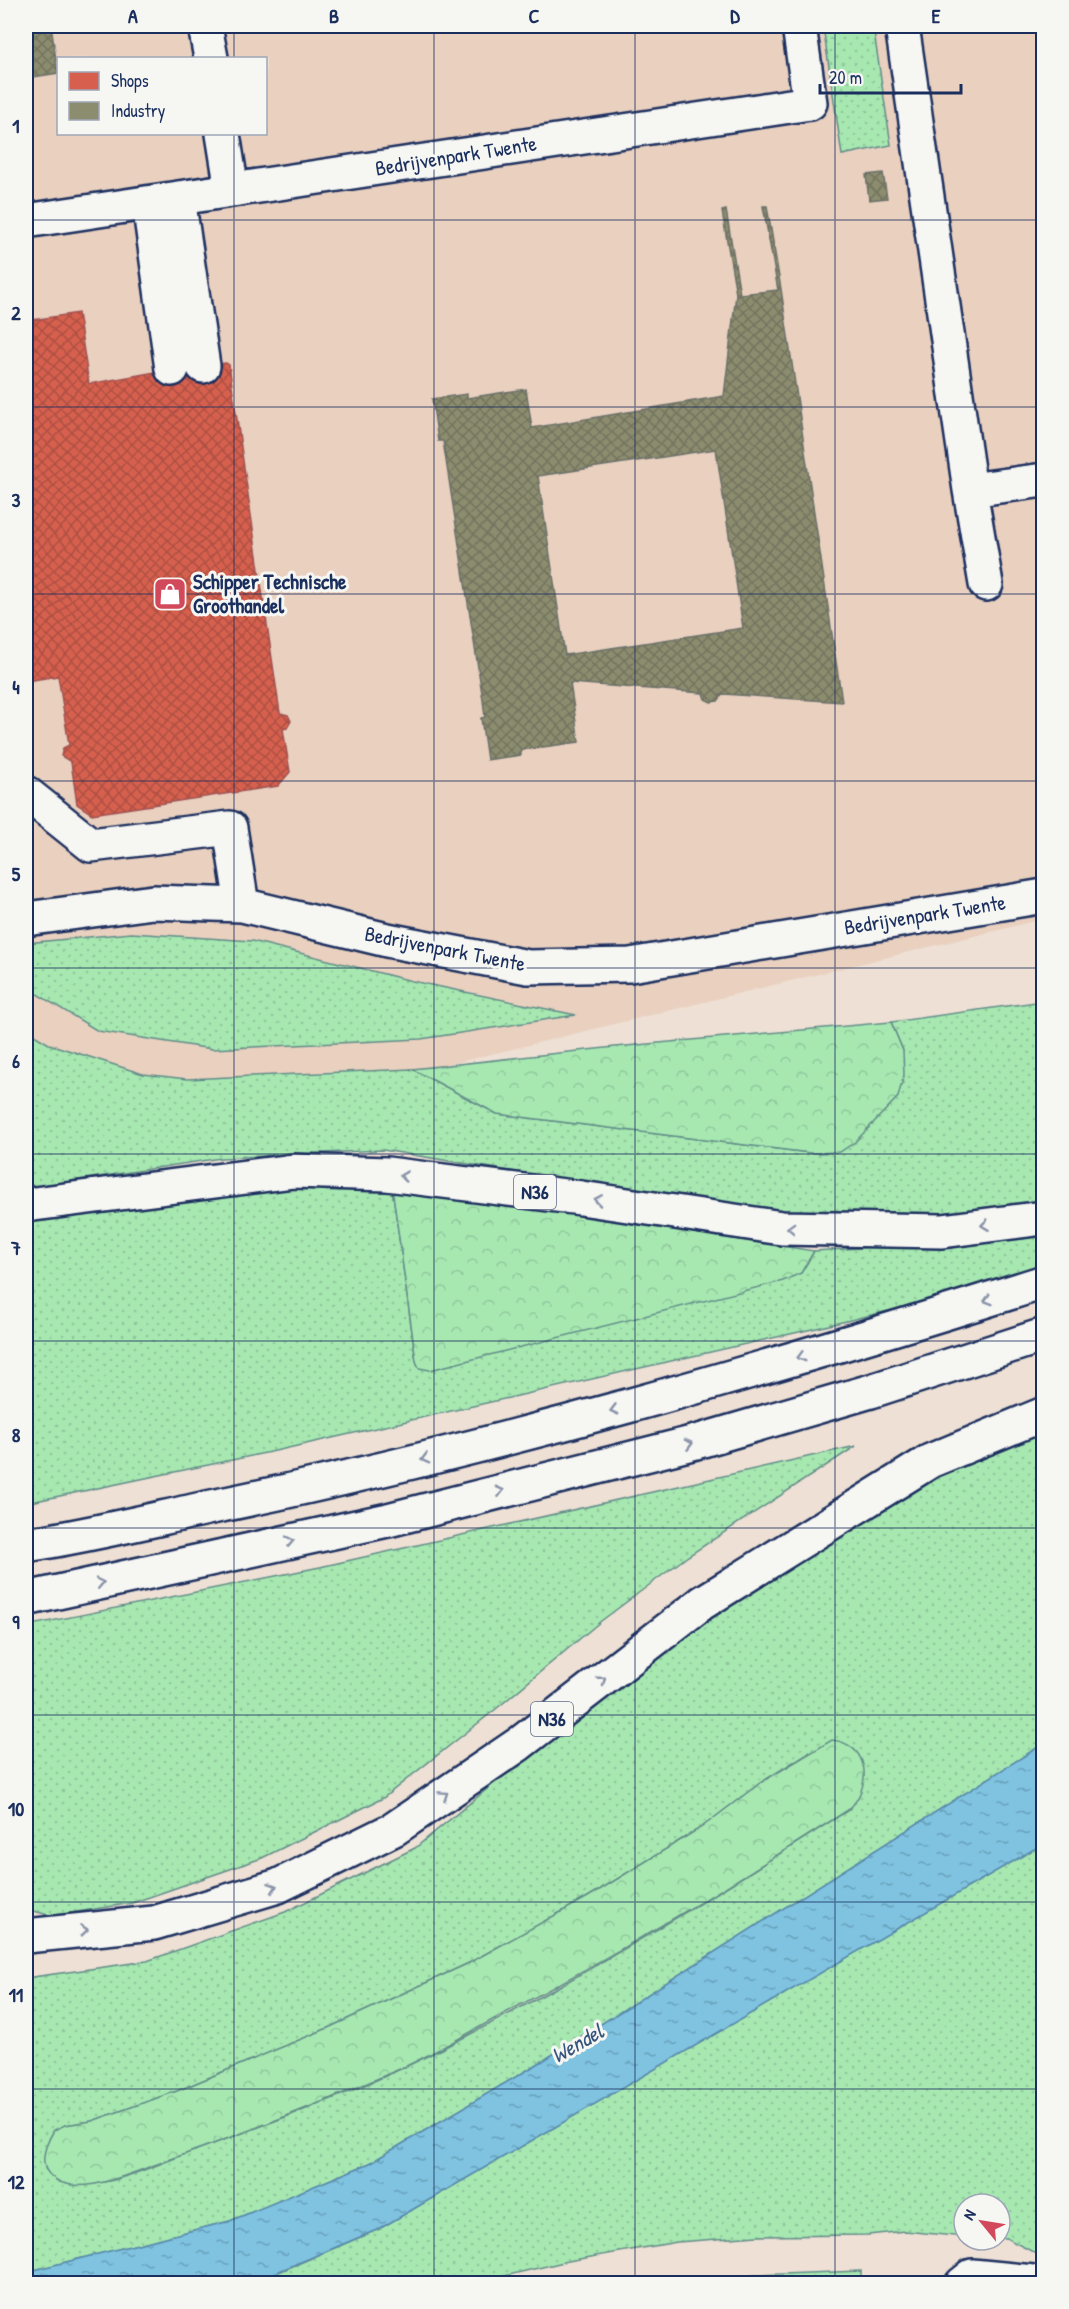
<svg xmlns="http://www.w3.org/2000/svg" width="1069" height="2309" viewBox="0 0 1069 2309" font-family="'Patrick Hand',sans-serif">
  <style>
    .built { fill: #e9d0bf; fill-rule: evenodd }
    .grass { fill: url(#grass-dots); stroke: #618c88; stroke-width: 1.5; fill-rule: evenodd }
    .forest { fill: url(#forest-crowns); stroke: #618c88; stroke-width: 1.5 }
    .water { fill: url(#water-ripples); stroke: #5788ac; stroke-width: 1.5 }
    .shops { fill: url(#shops-cross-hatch); stroke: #9e5152; stroke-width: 1.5 }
    .industry { fill: url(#industry-cross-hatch); stroke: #6a7069; stroke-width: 1.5; fill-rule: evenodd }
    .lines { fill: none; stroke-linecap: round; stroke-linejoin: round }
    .minor-casing { stroke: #1b2f5e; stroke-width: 38 }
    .highway-casing { stroke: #1b2f5e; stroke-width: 38 }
    .minor { stroke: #f6f6f2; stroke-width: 33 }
    .highway { stroke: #f6f6f2; stroke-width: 33 }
    .oneway { stroke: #8892a8 }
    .grid { fill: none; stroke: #1b2f5e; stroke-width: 1.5; stroke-opacity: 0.55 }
    .labels { text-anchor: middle; stroke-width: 6; stroke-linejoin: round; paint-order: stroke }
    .shield { fill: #f6f6f2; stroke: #5d6b8a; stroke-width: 1.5 }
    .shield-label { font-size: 20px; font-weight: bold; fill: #1b2f5e }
    .street-label { font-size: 21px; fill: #1b2f5e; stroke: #f6f6f2 }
    .poi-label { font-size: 21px; font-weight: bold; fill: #1b2f5e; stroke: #f6f6f2; text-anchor: start }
    .water-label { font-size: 22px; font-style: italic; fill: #34547e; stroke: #f6f6f2 }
    .neatline { fill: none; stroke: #1b2f5e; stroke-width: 2 }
    .grid-label { font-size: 20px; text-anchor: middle; font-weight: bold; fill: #1b2f5e }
  </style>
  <defs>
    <pattern id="grass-dots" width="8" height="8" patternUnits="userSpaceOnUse" patternTransform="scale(1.5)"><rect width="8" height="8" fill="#a7e8b1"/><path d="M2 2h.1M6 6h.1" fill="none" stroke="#8fc79b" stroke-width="1.8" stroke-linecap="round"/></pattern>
    <pattern id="forest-crowns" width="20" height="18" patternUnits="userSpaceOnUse" patternTransform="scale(1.5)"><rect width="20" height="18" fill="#a7e8b1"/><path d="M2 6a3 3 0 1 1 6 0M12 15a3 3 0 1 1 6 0" fill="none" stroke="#8fc79b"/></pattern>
    <pattern id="water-ripples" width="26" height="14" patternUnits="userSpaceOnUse" patternTransform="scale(1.5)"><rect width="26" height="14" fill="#7fc3e0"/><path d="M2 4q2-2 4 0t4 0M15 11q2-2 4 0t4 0" fill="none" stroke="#679fb9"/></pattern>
    <pattern id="shops-cross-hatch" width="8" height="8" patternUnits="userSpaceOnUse" patternTransform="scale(1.5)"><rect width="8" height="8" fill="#d6604d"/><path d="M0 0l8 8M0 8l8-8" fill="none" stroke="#ad5043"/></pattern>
    <pattern id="industry-cross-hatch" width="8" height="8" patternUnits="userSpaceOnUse" patternTransform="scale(1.5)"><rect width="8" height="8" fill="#8c8c6e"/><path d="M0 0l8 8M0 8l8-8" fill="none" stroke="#72735e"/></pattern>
  </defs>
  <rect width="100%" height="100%" fill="#eee0d4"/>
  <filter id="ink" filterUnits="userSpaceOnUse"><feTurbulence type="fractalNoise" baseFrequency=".0167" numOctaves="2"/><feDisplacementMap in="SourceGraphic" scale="12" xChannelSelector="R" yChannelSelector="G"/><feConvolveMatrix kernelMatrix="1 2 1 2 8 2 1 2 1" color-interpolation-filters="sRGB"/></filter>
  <g filter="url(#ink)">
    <!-- built -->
    <path class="built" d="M26 26H1043V919L26 1168ZM58 58H266V134H58Z"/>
    <!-- grass -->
    <path class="grass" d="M823 26H873L891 145 842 155Z
      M131 933 252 941 412 981 576 1015 421 1039 212 1049 98 1031 37 994 26 981V943Z
      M1043 1001V1203L977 1213 828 1215 704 1203 383 1150 221 1158 26 1188V1030L49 1044 143 1074 187 1079 412 1069 497 1114 810 1153 840 1152 903 1051 891 1022Z
      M300 1183 392 1187 416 1361 430 1370 801 1273 814 1251 1043 1236 1044 1265 934 1300 821 1327 275 1451 26 1503V1221Z
      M1043 1421V1744L541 2062 370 2163 230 2221 26 2272V1978L147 1961 285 1912 415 1848 637 1666 891 1494ZM809 1752 848 1810C705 1902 558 1993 405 2067 337 2099 265 2125 194 2151 153 2165 104 2193 59 2182L65 2125 92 2121 177 2091 328 2028 469 1963 588 1897 702 1827 760 1783Z
      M856 1446 688 1556 601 1621 496 1709 383 1798 262 1858 132 1903 52 1916 26 1909V1626L320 1567Z
      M1043 1844V2257L1006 2238H1000V2204H964V2237L905 2231 868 2235 757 2236 677 2242 568 2261 475 2283 251 2284 379 2229Z
      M861 2271V2283H678L755 2275Z"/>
    <!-- forest -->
    <path class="forest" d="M891 1022 903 1051 904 1075 898 1097 855 1142 840 1152 810 1153 497 1114 412 1069 615 1047Z
      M392 1187 814 1251 801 1273 783 1281 430 1370 419 1368 416 1361Z
      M832 1740C870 1744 873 1787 848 1810 738 1881 626 1949 511 2010 475 2029 439 2051 402 2068 323 2103 242 2134 160 2163 131 2173 74 2201 49 2174 38 2162 47 2142 54 2130L65 2125 92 2121 177 2091 328 2028 469 1963 588 1897 702 1827 760 1783Z"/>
    <!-- water -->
    <path class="water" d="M1043 1744V1844L379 2229 251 2283H26V2272L230 2221 370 2163 541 2062Z"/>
    <!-- shops -->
    <path class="shops" d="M78 313 89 384 172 369 226 363 229 365 280 713 288 715 291 721 287 728 283 729 290 772 278 786 92 814 77 804 71 762 61 756 63 748 69 745 58 676 26 681V321Z"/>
    <!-- industry -->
    <path class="industry" d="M26 26H51L58 73 26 78Z
      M883 173 887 198 869 200 866 175Z
      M763 206H767L781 289 842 702 723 694 718 701 711 702 705 699 703 693 570 683 579 742 521 750V755L487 760 481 718 485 717 483 700 443 441H438L432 399 467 394V398L526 389 532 428 724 396 736 294 722 211 726 210 740 294 778 290ZM716 449 743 628 565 655 538 476Z"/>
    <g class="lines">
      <defs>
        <path id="minor" d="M205 26 211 58
          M902 26 970 490 1044 480
          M223 134 232 190
          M178 198 203 366
          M149 203 172 369
          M26 221 810 103 799 26
          M970 490 986 584
          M26 793 91 845 230 828 242 905
          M26 919 153 902 242 905 387 940 528 967 630 965 1044 896
          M962 2284 972 2276 1044 2283"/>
        <path id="highway" d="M26 1205 294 1171 387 1174 581 1198 782 1228 942 1231 1044 1218
          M26 1545C86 1536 147 1521 207 1508 490 1450 768 1369 1044 1282
          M26 1599 388 1520 696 1442 871 1391 1044 1335
          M26 1936 154 1923 278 1886 394 1829 519 1744 702 1603 930 1461 1044 1414"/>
      </defs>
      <!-- minor casing -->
      <use href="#minor" class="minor-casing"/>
      <!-- highway casing -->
      <use href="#highway" class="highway-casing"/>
      <!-- minor -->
      <use href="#minor" class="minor"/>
      <!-- highway -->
      <use href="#highway" class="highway"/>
    </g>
    <!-- one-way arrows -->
    <defs><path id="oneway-chevron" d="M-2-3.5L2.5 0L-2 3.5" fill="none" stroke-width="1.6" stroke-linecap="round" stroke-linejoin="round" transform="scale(1.5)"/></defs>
    <g class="oneway">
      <use href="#oneway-chevron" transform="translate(404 1176) rotate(-173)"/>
      <use href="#oneway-chevron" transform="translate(598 1200) rotate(-171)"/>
      <use href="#oneway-chevron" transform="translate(985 1225) rotate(173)"/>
      <use href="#oneway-chevron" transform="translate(791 1228) rotate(-178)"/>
      <use href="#oneway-chevron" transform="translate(988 1300) rotate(163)"/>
      <use href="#oneway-chevron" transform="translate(801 1357) rotate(164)"/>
      <use href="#oneway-chevron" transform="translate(614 1410) rotate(165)"/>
      <use href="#oneway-chevron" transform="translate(689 1444) rotate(-15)"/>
      <use href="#oneway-chevron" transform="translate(425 1459) rotate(165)"/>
      <use href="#oneway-chevron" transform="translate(500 1491) rotate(-14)"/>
      <use href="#oneway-chevron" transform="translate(290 1541) rotate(-12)"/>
      <use href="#oneway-chevron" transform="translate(100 1583) rotate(-12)"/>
      <use href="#oneway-chevron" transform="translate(602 1680) rotate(-38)"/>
      <use href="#oneway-chevron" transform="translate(444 1795) rotate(-34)"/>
      <use href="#oneway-chevron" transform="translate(273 1887) rotate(-19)"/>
      <use href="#oneway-chevron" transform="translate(84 1930) rotate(-6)"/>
    </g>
  </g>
  <!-- grid -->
  <path class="grid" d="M234 26V58M434 26V2284M635 26V2284M835 26V2284M234 134V2284M26 220H1044M26 407H1044M26 594H1044M26 781H1044M26 968H1044M26 1154H1044M26 1341H1044M26 1528H1044M26 1715H1044M26 1902H1044M26 2089H1044"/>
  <!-- icons -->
  <defs>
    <symbol id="shop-square" viewBox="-11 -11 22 22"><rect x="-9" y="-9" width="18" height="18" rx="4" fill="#d1495b" stroke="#f6f6f2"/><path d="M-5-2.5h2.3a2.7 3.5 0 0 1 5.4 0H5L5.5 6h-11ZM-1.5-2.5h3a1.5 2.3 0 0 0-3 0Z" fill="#fff"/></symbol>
  </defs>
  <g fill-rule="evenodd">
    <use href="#shop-square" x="151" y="575" width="38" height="38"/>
  </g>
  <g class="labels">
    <!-- shield labels -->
    <g class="shield">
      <rect x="514" y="1175" width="42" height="34" rx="4.5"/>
      <rect x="531" y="1702" width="42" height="34" rx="4.5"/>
    </g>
    <g class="shield-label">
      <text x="535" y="1199">N36</text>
      <text x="552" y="1726">N36</text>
    </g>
    <!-- street labels -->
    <g class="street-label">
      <text transform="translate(456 156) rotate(-9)" y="7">Bedrijvenpark Twente</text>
      <text transform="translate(925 915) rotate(-9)" y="7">Bedrijvenpark Twente</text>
      <text transform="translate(445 949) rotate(11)" y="7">Bedrijvenpark Twente</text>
    </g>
    <!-- poi labels -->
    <g class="poi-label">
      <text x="193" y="589">Schipper Technische<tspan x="193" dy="24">Groothandel</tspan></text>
    </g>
    <!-- water labels -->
    <g class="water-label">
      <text transform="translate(577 2043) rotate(-30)" y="8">Wendel</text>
    </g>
  </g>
  <!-- margin -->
  <rect width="1069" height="2309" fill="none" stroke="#f6f6f2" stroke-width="66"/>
  <!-- legend -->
  <rect x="57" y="57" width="210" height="78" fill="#f6f6f2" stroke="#9ea6b7" stroke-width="1.5"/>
  <rect x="69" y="72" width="30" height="18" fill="#d6604d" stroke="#9ea6b7" stroke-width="1.5"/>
  <text x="111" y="87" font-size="18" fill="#1b2f5e">Shops</text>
  <rect x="69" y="102" width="30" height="18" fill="#8c8c6e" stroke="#9ea6b7" stroke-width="1.5"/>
  <text x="111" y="117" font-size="18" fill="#1b2f5e">Industry</text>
  <!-- north arrow -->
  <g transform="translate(982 2222) rotate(300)"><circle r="28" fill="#f6f6f2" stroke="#9ea6b7" stroke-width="1.5"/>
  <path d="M0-4.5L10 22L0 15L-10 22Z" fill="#d1495b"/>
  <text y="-9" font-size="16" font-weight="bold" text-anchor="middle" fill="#1b2f5e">N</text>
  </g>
  <!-- scale -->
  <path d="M820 84v9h141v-9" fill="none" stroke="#1b2f5e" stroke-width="3"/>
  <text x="829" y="84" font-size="18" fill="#1b2f5e" stroke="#f6f6f2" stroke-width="4.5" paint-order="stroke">20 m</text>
  <rect x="33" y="33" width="1003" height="2243" class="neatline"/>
  <g class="grid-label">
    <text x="133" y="23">A</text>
    <text x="334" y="23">B</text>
    <text x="534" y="23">C</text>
    <text x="735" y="23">D</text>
    <text x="936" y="23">E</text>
    <text x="16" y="133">1</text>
    <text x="16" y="320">2</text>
    <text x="16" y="507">3</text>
    <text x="16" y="694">4</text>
    <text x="16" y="881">5</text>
    <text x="16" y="1068">6</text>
    <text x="16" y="1255">7</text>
    <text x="16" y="1442">8</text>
    <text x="16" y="1629">9</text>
    <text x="16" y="1816">10</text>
    <text x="16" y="2002">11</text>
    <text x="16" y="2189">12</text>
  </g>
</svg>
